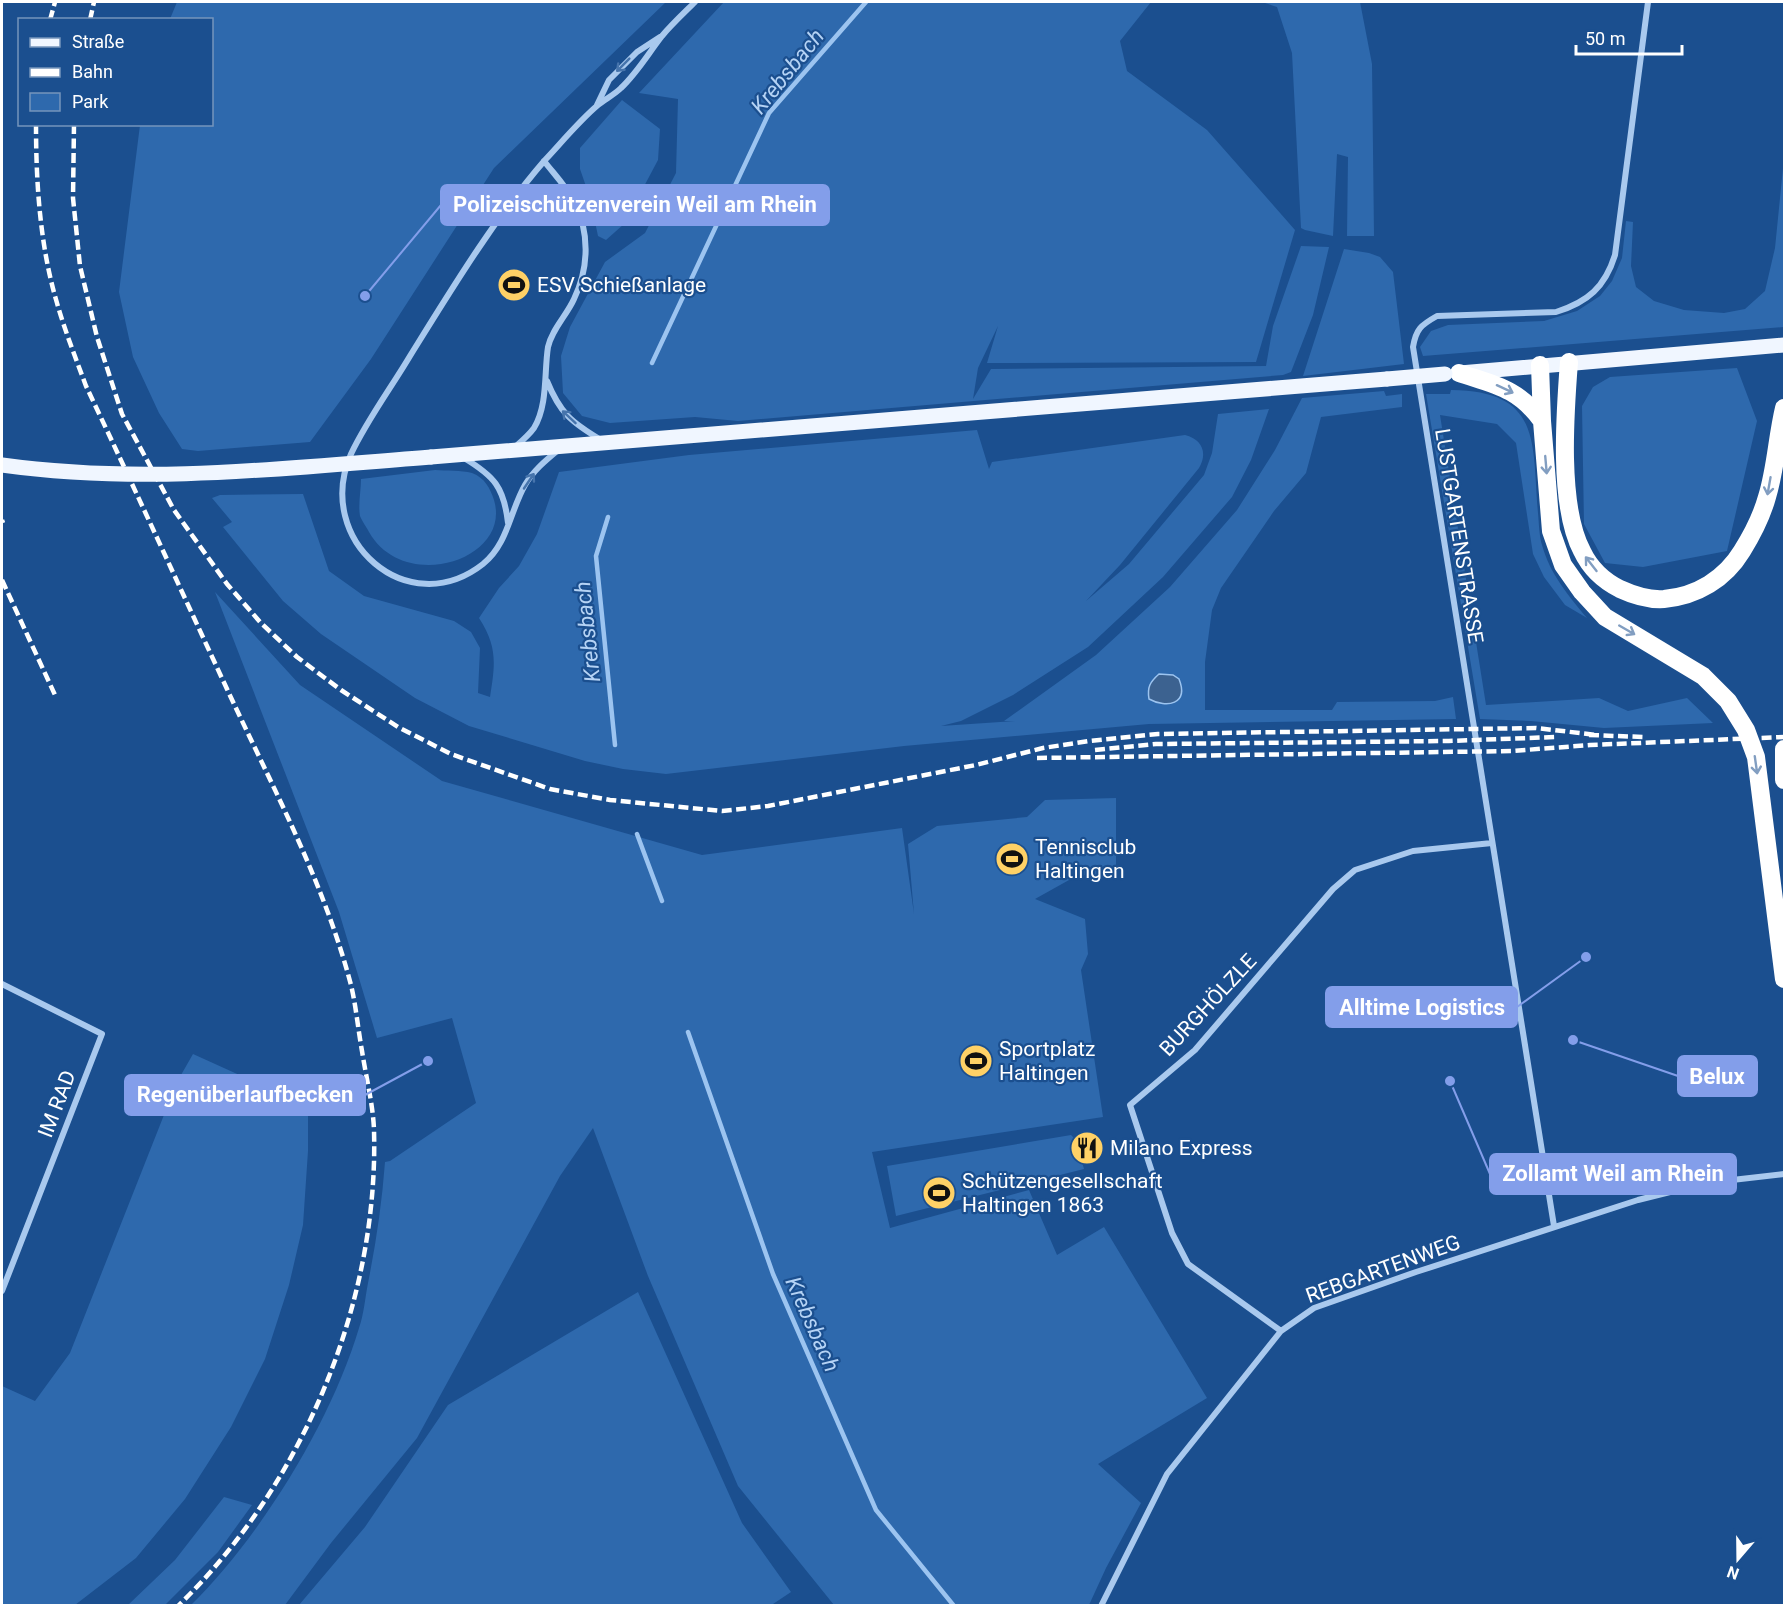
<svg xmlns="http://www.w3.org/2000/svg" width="1786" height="1607" viewBox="0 0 1786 1607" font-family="Roboto,sans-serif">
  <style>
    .green { fill: #2e69ad }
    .water { fill: #3c6290; stroke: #9cc4f0; stroke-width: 1.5 }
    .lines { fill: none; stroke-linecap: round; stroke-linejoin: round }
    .stream { stroke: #9cc4f0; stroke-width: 4.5 }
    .minor { stroke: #a9c9ee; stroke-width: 6 }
    .primary { stroke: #f0f6ff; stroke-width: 15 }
    .motorway { stroke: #fff; stroke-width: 18 }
    .rail { stroke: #fff; stroke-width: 4.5; stroke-dasharray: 10 4.5; stroke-linecap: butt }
    .primary-bridge { stroke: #f0f6ff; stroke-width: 15 }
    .oneway { stroke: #4674ac }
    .oneway2 { stroke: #829ec1 }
    .labels { text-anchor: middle; stroke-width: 4.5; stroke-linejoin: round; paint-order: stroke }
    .poi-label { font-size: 21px; fill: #fff; stroke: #1b4f8f; text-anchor: start }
    .street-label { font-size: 21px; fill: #fff; stroke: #1b4f8f }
    .water-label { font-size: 22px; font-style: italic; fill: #b5d3f5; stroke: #1b4f8f }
    .leader { fill: none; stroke: #839eea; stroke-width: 2 }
    .callout-dot { fill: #839eea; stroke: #1b4f8f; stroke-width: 2 }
    .callout { fill: #839eea; stroke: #839eea; stroke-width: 2 }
    .callout-label { font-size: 22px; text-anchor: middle; font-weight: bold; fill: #fff }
  </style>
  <rect width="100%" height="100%" fill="#1b4f8f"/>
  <!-- green -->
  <path class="green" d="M177 2H666L494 168 371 359 310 442 198 451 182 449 159 413 133 357 119 292 140 125 212 124V20L170 19Z
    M724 2H1151L1120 41 1127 71 1207 130 1295 230 1256 362 987 363 998 326 978 368 973 399 991 369 1266 366 1273 326 1301 246 1329 247 1313 315 1291 372 1283 375 738 421 695 417 610 423 582 416 563 393 561 356 570 327 605 262 645 233 676 173 678 99 639 93Z
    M1262 2H1360L1372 64 1374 236H1347L1348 157 1337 154 1333 236 1305 230 1301 228 1292 53 1277 7Z
    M622 100 660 129 658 160 624 224 606 240 598 236 590 198 580 169V148Z
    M1784 158V327L1423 356 1420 347 1431 331 1448 325 1544 321 1577 311 1600 296 1612 281 1622 258 1626 221 1633 222 1631 266 1636 287 1654 301 1684 310 1724 313 1745 309 1765 291 1775 248Z
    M1344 249 1369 253 1380 257 1393 272 1404 364 1303 376Z
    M1737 368 1757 421 1727 551 1643 567 1605 563 1584 524 1582 406 1593 387 1610 377Z
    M1451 390C1542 391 1532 442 1538 513 1539 523 1539 535 1542 545 1550 574 1568 595 1587 618L1565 605 1544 577 1533 554 1516 443 1497 424 1440 415 1486 705 1599 698 1628 711 1687 698 1713 723 1604 728 1531 721 1480 719 1426 394H1450Z
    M1384 391 1386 396 1402 394V407L1321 417 1306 473 1274 511 1221 588 1212 610 1205 662V710H1332L1337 702 1435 701 1453 697 1456 719 1149 724 904 746 666 774 623 769 585 761 469 726 415 698 321 634 283 601 223 527 232 522 212 498 220 495 303 494 329 571 364 596 454 621 471 632 480 648 478 693 490 697C495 665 498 647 479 618L499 588 519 566 537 534 559 472 689 455 977 430 989 469 992 462 1185 435C1202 439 1208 453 1199 468L1120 565 1086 601 1129 564 1204 475 1212 453 1218 414 1269 409 1251 460 1232 497 1163 577 1088 647 1013 695 961 721 941 726 1015 721H1004L1096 655 1170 587 1237 510 1275 450 1302 398Z
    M435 470C446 471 461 470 472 473 485 478 490 488 494 500 512 560 404 594 369 532 367 528 362 521 360 516 358 505 361 490 361 479Z
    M215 592 300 685 442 781 702 855 902 828 914 914 908 844 937 826 1027 817 1045 800 1116 798V875H1078L1035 899 1085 919 1088 954 1081 970 1103 1117 872 1152 890 1228 1029 1190 1057 1255 1104 1227 1207 1398 1098 1464 1141 1503 1106 1568 1089 1605H834L738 1486 648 1276 593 1128 560 1176 417 1438 331 1543 285 1605H191C261 1536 331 1422 359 1328 364 1314 365 1298 368 1283 376 1243 382 1203 385 1162L390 1161 476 1103 452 1018 377 1038 339 912Z
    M193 1054 308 1106V1151L303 1225 289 1285 265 1359 231 1427 185 1499 136 1558 75 1605H2V1386L35 1401 70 1353 177 1082Z
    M1071 1135 1076 1140 1084 1169 896 1216 887 1166Z
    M638 1292 742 1523 791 1592 770 1606 299 1605 365 1527 448 1405Z
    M224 1497 252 1505 218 1552 165 1605H128L175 1560Z"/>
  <!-- water -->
  <path class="water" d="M1159 674 1173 675 1179 679C1189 704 1167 709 1149 699 1147 687 1150 682 1159 674Z"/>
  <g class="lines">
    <!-- stream -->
    <path class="stream" d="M652 363 769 113 866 2
      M608 517 596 556 615 745
      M637 834 662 901
      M688 1032 773 1274 876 1510 954 1606"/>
    <!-- minor -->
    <path class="minor" d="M597 105 609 80 637 52 660 37
      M547 381C560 413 571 422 601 440
      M515 447C522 441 529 435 534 428 548 405 544 372 548 347 552 329 567 315 574 299 589 268 590 232 574 202 567 187 554 174 544 161
      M557 451C545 461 533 471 525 485 510 511 508 544 483 564 408 623 313 540 351 454 367 420 391 388 410 356 451 290 494 219 545 160 561 143 580 120 598 105 605 99 614 95 621 88 637 73 648 54 662 36 672 24 684 13 695 2
      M464 458C494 476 504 487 508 523
      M2 984 102 1034 2 1291
      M1554 1226 1413 347C1416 329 1421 325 1437 316L1556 312C1588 302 1605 287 1615 255L1648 2
      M1281 1331 1188 1264 1172 1233 1130 1105 1195 1050 1333 889 1355 870 1413 851 1492 843
      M1101 1606 1167 1474 1281 1331 1314 1308 1416 1272 1638 1200 1706 1183 1784 1174"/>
    <!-- primary -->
    <path class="primary" d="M1460 373 1784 345
      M431 457 1387 379"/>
    <!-- motorway -->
    <path class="motorway" d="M1569 362C1565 413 1558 506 1582 551 1590 568 1604 581 1620 589 1633 595 1649 600 1664 599 1697 596 1725 579 1742 551 1752 535 1762 515 1767 497 1776 468 1777 437 1784 408
      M1540 365 1542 421 1551 531 1563 565 1582 592 1605 617 1703 676 1728 701 1746 730 1756 757 1784 979
      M1459 373C1495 385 1518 388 1542 421
      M1784 749V780"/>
    <!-- rail -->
    <path class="rail" d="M50 20 55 2
      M90 20 94 2
      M36 124C36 184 40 246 57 303 65 331 76 359 86 386 134 487 180 588 227 689 272 786 324 882 351 985 356 1006 358 1029 362 1051 366 1077 373 1104 374 1130 379 1303 302 1486 178 1606
      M74 124 73 198 80 266 97 337 122 414 174 510 227 584 261 623 297 657 341 690 398 727 451 754 550 789 610 800 722 811 768 806 976 765 1043 748 1089 741 1158 734 1536 728 1597 735
      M2 520 3 523
      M2 580 55 695
      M1589 735 1643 737
      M1095 750 1156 744 1449 741 1556 737
      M1037 758 1512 751 1590 745 1784 737"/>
    <!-- primary-bridge -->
    <path class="primary-bridge" d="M1387 379 1445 374
      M2 465C146 485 287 468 431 457"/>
  </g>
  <!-- one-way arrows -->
  <defs><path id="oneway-shaft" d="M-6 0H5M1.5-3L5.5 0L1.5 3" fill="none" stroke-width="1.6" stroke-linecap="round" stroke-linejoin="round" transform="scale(1.5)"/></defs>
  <g class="oneway">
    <use href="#oneway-shaft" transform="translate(623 65) rotate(135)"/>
    <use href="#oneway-shaft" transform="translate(569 417) rotate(-137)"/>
    <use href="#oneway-shaft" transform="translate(529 481) rotate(-56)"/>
  </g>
  <g class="oneway2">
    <use href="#oneway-shaft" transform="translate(1505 389) rotate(25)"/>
    <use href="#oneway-shaft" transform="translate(1546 465) rotate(85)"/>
    <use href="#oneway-shaft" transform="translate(1769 486) rotate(100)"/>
    <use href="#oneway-shaft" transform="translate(1591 564) rotate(-128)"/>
    <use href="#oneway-shaft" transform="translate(1627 630) rotate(30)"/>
    <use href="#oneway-shaft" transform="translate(1756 765) rotate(82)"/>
  </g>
  <!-- icons -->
  <defs>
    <symbol id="stadium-disc" viewBox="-11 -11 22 22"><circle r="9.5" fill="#ffd166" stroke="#1b4f8f"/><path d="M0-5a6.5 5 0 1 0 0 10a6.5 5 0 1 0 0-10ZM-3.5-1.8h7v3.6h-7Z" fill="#111"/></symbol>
    <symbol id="restaurant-disc" viewBox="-11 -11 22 22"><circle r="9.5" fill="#ffd166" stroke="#1b4f8f"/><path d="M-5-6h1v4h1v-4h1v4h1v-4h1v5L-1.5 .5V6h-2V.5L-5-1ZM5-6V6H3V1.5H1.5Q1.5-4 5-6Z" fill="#111"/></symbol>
  </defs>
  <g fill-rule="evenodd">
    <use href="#stadium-disc" x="495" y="266" width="38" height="38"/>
    <use href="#stadium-disc" x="993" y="840" width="38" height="38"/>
    <use href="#stadium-disc" x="957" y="1042" width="38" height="38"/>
    <use href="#restaurant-disc" x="1068" y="1129" width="38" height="38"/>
    <use href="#stadium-disc" x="920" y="1174" width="38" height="38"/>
  </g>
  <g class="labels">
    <!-- poi labels -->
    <g class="poi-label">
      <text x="537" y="292">ESV Schießanlage</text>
      <text x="1035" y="854">Tennisclub<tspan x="1035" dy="24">Haltingen</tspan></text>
      <text x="999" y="1056">Sportplatz<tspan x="999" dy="24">Haltingen</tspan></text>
      <text x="1110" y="1155">Milano Express</text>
      <text x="962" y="1188">Schützengesellschaft<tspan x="962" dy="24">Haltingen 1863</tspan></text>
    </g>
    <!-- street labels -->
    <g class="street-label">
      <text transform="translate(1459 536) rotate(81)" y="7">LUSTGARTENSTRASSE</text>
      <text transform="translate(1208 1005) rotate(-47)" y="7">BURGHÖLZLE</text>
      <text transform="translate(57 1104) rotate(-69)" y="7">IM RAD</text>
      <text transform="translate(1383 1269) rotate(-20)" y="7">REBGARTENWEG</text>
    </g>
    <!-- water labels -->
    <g class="water-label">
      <text transform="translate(787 71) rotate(-51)" y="8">Krebsbach</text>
      <text transform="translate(587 632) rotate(-96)" y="8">Krebsbach</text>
      <text transform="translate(813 1324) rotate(66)" y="8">Krebsbach</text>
    </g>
  </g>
  <!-- callouts -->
  <path class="leader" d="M365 296L441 205M1586 957L1517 1007M1573 1040L1678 1076M428 1061L365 1095M1450 1081L1490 1174"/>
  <g class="callout-dot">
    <circle cx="365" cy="296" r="6"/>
    <circle cx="1586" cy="957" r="6"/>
    <circle cx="1573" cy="1040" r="6"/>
    <circle cx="428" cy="1061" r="6"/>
    <circle cx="1450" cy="1081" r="6"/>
  </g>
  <g class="callout">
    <rect x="441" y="185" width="388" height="40" rx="6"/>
    <rect x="1326" y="987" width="191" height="40" rx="6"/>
    <rect x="1678" y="1056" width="79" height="40" rx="6"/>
    <rect x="125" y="1075" width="240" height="40" rx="6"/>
    <rect x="1490" y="1154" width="246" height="40" rx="6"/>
  </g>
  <g class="callout-label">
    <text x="635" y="212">Polizeischützenverein Weil am Rhein</text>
    <text x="1422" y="1015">Alltime Logistics</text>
    <text x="1717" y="1084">Belux</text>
    <text x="245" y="1102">Regenüberlaufbecken</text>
    <text x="1613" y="1181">Zollamt Weil am Rhein</text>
  </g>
  <!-- border -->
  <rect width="1786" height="1607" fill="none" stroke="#ffffff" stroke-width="6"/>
  <!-- legend -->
  <rect x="18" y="18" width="195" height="108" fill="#1b4f8f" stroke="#7695bc" stroke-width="1.5"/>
  <rect x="30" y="38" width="30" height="9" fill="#f0f6ff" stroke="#7695bc" stroke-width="1.5"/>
  <text x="72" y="48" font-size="18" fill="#ffffff">Straße</text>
  <rect x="30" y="68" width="30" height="9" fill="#ffffff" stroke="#7695bc" stroke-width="1.5"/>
  <text x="72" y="78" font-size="18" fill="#ffffff">Bahn</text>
  <rect x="30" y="93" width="30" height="18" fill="#2e69ad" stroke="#7695bc" stroke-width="1.5"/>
  <text x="72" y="108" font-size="18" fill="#ffffff">Park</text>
  <!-- north arrow -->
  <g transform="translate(1738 1559) rotate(200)" stroke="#1b4f8f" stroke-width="4.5" paint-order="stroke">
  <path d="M0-4.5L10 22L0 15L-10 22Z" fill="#ffffff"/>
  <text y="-9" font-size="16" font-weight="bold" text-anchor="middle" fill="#ffffff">N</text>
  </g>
  <!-- scale -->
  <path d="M1576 45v9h106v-9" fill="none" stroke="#ffffff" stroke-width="3"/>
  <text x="1585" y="45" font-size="18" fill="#ffffff" stroke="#1b4f8f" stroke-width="4.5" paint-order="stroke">50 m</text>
</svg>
